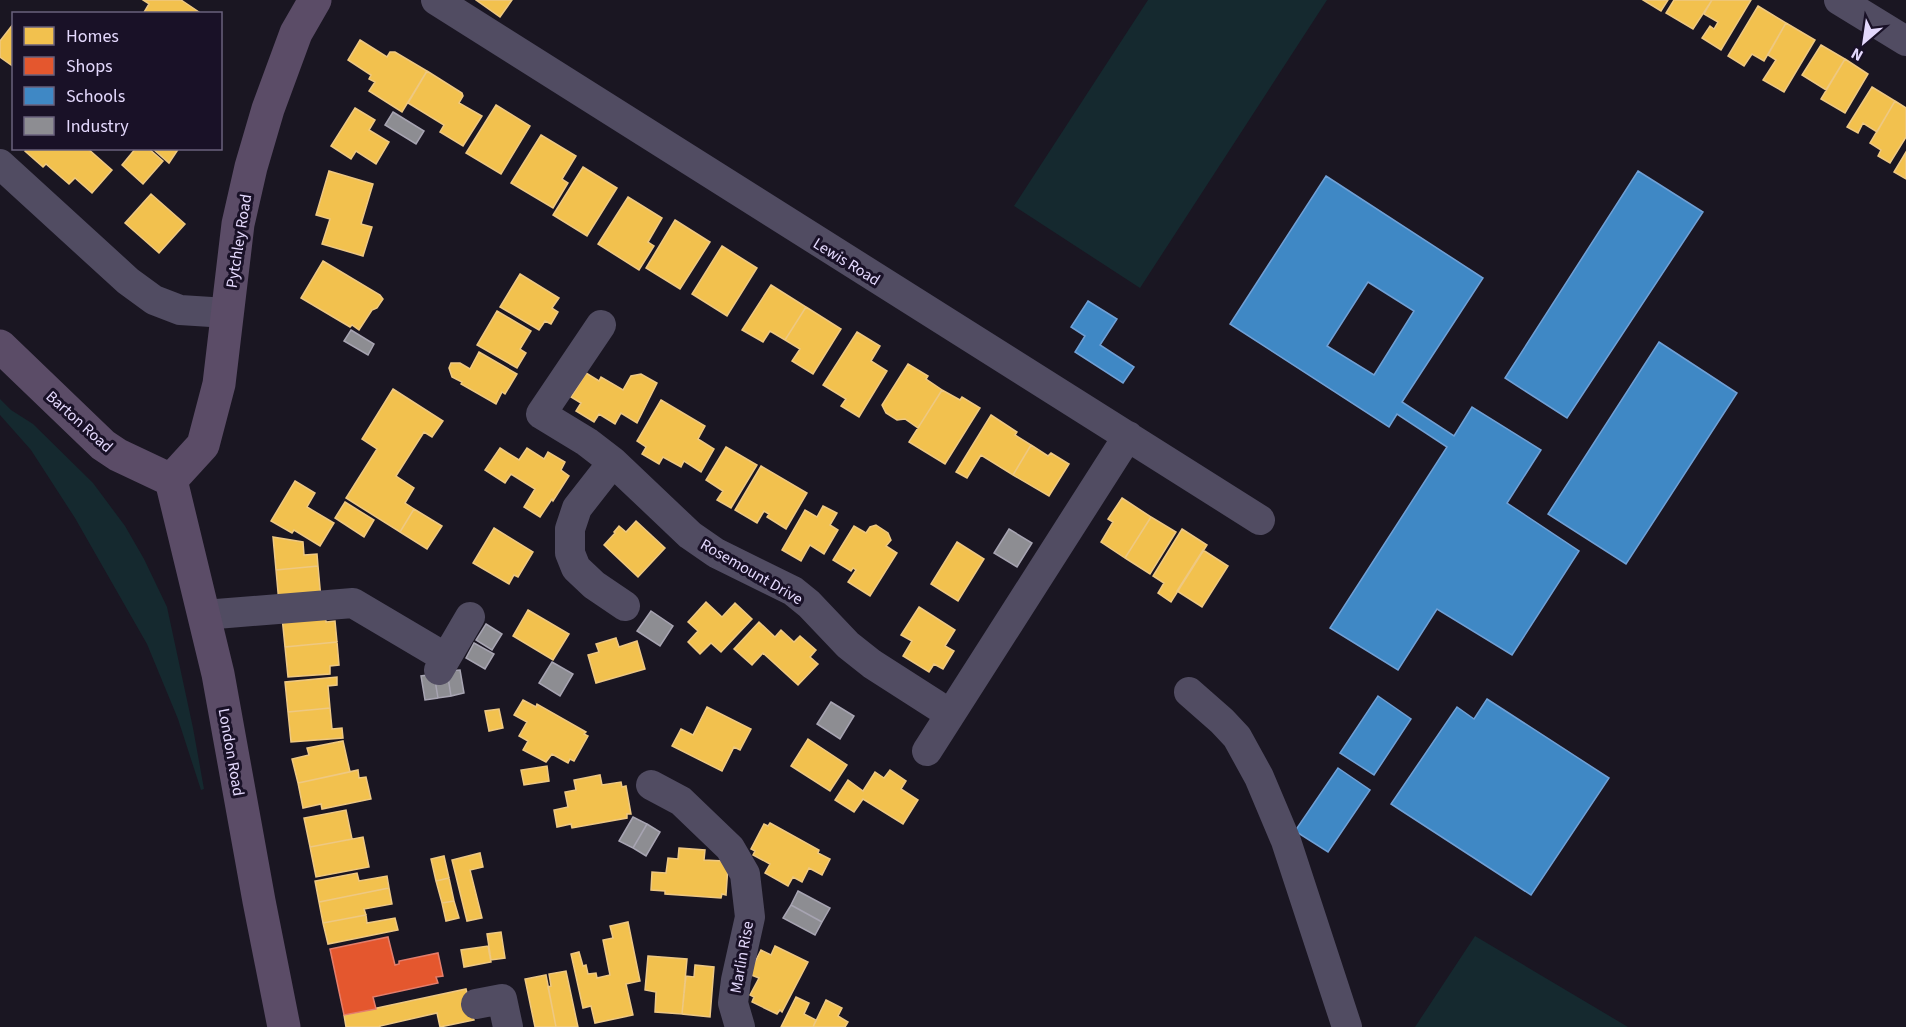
<svg xmlns="http://www.w3.org/2000/svg" width="1906" height="1027" viewBox="0 0 1906 1027" font-family="'Source Sans 3',sans-serif">
  <style>
    .green { fill: #15292f }
    .homes { fill: #f2c14e; stroke: #eec882; stroke-width: 1.5 }
    .shops { fill: #e4572e; stroke: #e47e6c; stroke-width: 1.5 }
    .schools { fill: #3f88c5; stroke: #70a0d6; stroke-width: 1.5; fill-rule: evenodd }
    .industry { fill: #8d8d92; stroke: #a7a4b2; stroke-width: 1.5 }
    .lines { fill: none; stroke-linecap: round; stroke-linejoin: round }
    .minor { stroke: #514c62; stroke-width: 30 }
    .major { stroke: #5b4c67; stroke-width: 33 }
    .labels { text-anchor: middle; stroke-width: 6; stroke-linejoin: round; paint-order: stroke }
    .street-label { font-size: 16px; fill: #e4d9fd; stroke: #191127 }
  </style>
  <rect width="100%" height="100%" fill="#1a1622"/>
  <!-- green -->
  <path class="green" d="M1148 0H1327L1140 288 1014 206Z
    M0 399 11 410 33 424 93 483 125 526 144 559 167 607 193 728 204 789 201 790 178 719 147 644 75 518 31 450 0 415Z
    M1475 936 1628 1027H1415Z"/>
  <!-- homes -->
  <path class="homes" d="M143 0H181L199 12 197 14H143L149 4Z
    M476 0H512L500 17Z
    M1643 0H1668L1661 11Z
    M1674 0H1712L1693 29 1666 13Z
    M1712 0H1751L1721 50 1702 38 1710 26 1714 29 1718 22 1704 14Z
    M1758 6 1786 23 1764 61 1752 54 1744 66 1728 56Z
    M14 23V67L0 57V41Z
    M1786 23 1815 40 1784 92 1763 80 1776 60 1768 55Z
    M360 40 387 57 390 52H395L427 71 402 112 369 91 375 82 369 79 371 75 348 60Z
    M1821 45 1845 59 1826 90 1802 75Z
    M1845 59 1868 74 1845 113 1821 99Z
    M427 71 462 93 463 96 459 103 482 116 463 146 440 132 444 125 408 103Z
    M1872 87 1895 101 1877 132 1863 123 1858 133 1847 127Z
    M1895 101 1906 108V137L1890 163 1878 156 1881 150 1870 143Z
    M496 105 530 126 501 174 466 153Z
    M355 108 375 120 369 130 389 142 376 164 356 151 351 159 331 146Z
    M541 135 576 156 562 179 568 183 553 208 511 183Z
    M27 148H87L112 170 92 193 75 178 69 184 46 164 43 167 25 151Z
    M136 148H148L163 161 143 184 122 165Z
    M152 148H179L169 163Z
    M1906 152V179L1894 172Z
    M583 167 617 188 587 236 553 215Z
    M329 171 373 184 361 224 372 227 363 256 322 244 330 219 316 215Z
    M151 194 185 224 159 253 125 223Z
    M628 197 662 218 648 242 654 246 639 270 598 244Z
    M675 220 710 242 680 289 646 268Z
    M722 246 757 268 727 316 692 294Z
    M323 261 380 295 383 299 377 308 372 310 359 330 352 325 350 327 301 298Z
    M520 274 559 298 552 308 558 312 551 324 545 321 539 330 500 307Z
    M771 285 806 307 785 340 770 331 763 342 742 330Z
    M806 307 841 329 813 374 792 361 800 349 785 340Z
    M497 311 531 331 520 349 526 353 517 368 477 345Z
    M857 332 880 346 871 361 887 371 859 417 841 406 846 399 823 385Z
    M479 352 517 374 505 394 502 392 496 404 461 384 462 382 452 377 449 368 451 363H460L470 369Z
    M908 364 928 376 926 379 942 390 918 428 905 419 897 420 886 413 882 405Z
    M586 373 599 381 601 377 623 390 631 376 641 374 657 383 637 423 621 413 615 424 599 414 594 422 576 411 581 403 571 397Z
    M393 389 443 421 432 437 424 432 396 476 414 488 405 503 414 509 400 532 346 498 377 449 362 439Z
    M942 390 960 400 962 397 980 408 945 464 909 442Z
    M661 400 705 426 698 439 714 449 701 472 684 461 681 467 663 457 659 464 642 454 646 447 637 441Z
    M991 415 1017 432 1015 435 1031 445 1013 475 981 455 967 478 956 472Z
    M1031 445 1048 456 1051 453 1069 464 1049 496 1013 475Z
    M726 447 757 465 731 508 717 500 723 491 706 480Z
    M500 448 519 460 527 448 544 459 548 452 565 462 561 470 569 476 553 501 552 499 540 517 524 507 535 489 511 474 505 483 485 470Z
    M761 466 807 493 786 529 767 517 769 514 764 511 757 523 735 510Z
    M295 481 315 493 307 507 334 523 320 546 294 530 292 533 271 521Z
    M1122 498 1151 517 1125 558 1101 542 1113 522 1108 519Z
    M345 502 374 520 364 537 335 518Z
    M823 506 837 513 830 525 838 530 824 554 810 545 801 561 782 550 805 510 817 517Z
    M414 509 442 526 427 549 400 532Z
    M1151 517 1176 532 1150 574 1125 558Z
    M636 521 665 548 638 577 604 545 615 533 614 532 619 526 626 532Z
    M876 525 888 533 891 540 886 546 897 553 870 596 848 582 856 570 853 568 851 571 833 560 854 526 866 533 870 527Z
    M494 528 533 552 518 577 514 575 509 584 473 563Z
    M1182 529 1207 545 1171 602 1158 593 1164 583 1153 576Z
    M273 537 303 542 304 555 317 554 318 566 276 570Z
    M957 542 984 559 958 601 931 584Z
    M1203 550 1228 566 1202 607 1177 591Z
    M318 566 321 599 279 603 276 570Z
    M706 602 722 617 735 603 752 619 721 652 711 643 700 654 688 642 698 631 688 622Z
    M919 607 955 630 945 646 954 651 943 669 934 664 929 672 903 656 912 641 901 635Z
    M528 610 569 634 553 660 513 636Z
    M325 613 326 622 335 621 337 642 285 647 282 617Z
    M759 622 775 637 781 630 794 642 800 636 816 650 810 657 818 664 798 685 763 653 752 665 734 649Z
    M616 638 619 647 637 641 645 669 596 683 588 655 599 652 596 644Z
    M337 642 339 665 330 666V674L288 677 285 647Z
    M337 677V685L328 686 330 708 288 712 285 682Z
    M523 700 536 707 537 704 586 732 584 734 588 736 574 761 570 759 568 763 552 754 546 762 523 750 528 741 519 736 527 722 514 715Z
    M707 707 751 729 740 750 734 747 722 771 672 746 681 729 693 735Z
    M330 708 332 729 342 728 343 738 291 742 288 712Z
    M499 709 503 728 489 731 485 711Z
    M808 739 847 765 830 791 791 766Z
    M343 741 350 772 298 783 292 759 309 755 307 748Z
    M547 766 549 781 524 785 521 770Z
    M358 770 359 778 366 777 371 799 322 809 321 804 303 808 298 783Z
    M890 770 906 781 901 789 918 800 903 824 863 799 854 812 835 800 848 780 863 791 875 772 884 778Z
    M600 775 602 785 621 782 622 787 626 786 631 814H627V818L572 828 571 824 557 827 554 810 568 807 565 792 576 790 574 780Z
    M346 810 352 839 310 847 304 818Z
    M770 823 819 850 818 853 830 859 822 875 809 868 802 882 793 877 788 886 765 873 770 864 753 855 755 851 751 849 764 824 768 826Z
    M363 837 369 867 316 877 310 847Z
    M679 848 705 850 704 860 724 861 728 866 726 895 722 894 721 898 665 894V891L651 890 652 872 666 873 668 858 678 859Z
    M480 853 483 867 470 870 482 918 467 921 452 860Z
    M444 856 449 878 436 881 431 859Z
    M357 873 359 881 387 876 389 888 319 902 315 881Z
    M449 878 454 901 442 903 436 881Z
    M389 888 392 904 364 909 366 915 323 923 319 902Z
    M454 901 459 918 446 921 442 903Z
    M366 915 367 923 395 918 398 930 328 944 323 923Z
    M628 922 640 981 626 984 633 1015 595 1023 591 1006 583 1008 571 954 579 952 583 966 586 965 588 974 596 973 597 978 610 975 603 940 613 938 610 926Z
    M501 932 505 958 491 960 487 934Z
    M488 946 491 962 464 967 461 950Z
    M775 946 808 962 782 1012 780 1010 777 1014 752 1002 754 997 750 995 759 978 749 974 761 950 771 955Z
    M648 956 687 959 682 1014 655 1012 656 992 645 990Z
    M695 965 714 967 710 1017 682 1014 686 976 694 977Z
    M566 971 578 1027H556L548 987 551 986 549 974Z
    M546 975 556 1027H535L525 979Z
    M466 989 474 1020 440 1027 437 1013 380 1026V1027H346L344 1015Z
    M796 997 809 1003 804 1014 816 1020 813 1027H781Z
    M826 1000 842 1008 838 1016 848 1022 845 1027H813Z"/>
  <!-- shops -->
  <path class="shops" d="M388 937 395 965 399 964V961L438 953 443 976 436 977 438 983 373 997 376 1009 344 1015 330 949Z"/>
  <!-- schools -->
  <path class="schools" d="M1638 171 1703 212 1567 418 1505 378Z
    M1326 176 1483 278 1402 402 1454 436 1472 407 1541 450 1507 503 1579 551 1512 655 1437 609 1398 670 1330 628 1447 447 1397 414 1389 427 1230 324ZM1368 282 1414 311 1374 375 1327 346Z
    M1088 301 1117 319 1100 345 1134 367 1123 383 1075 352 1085 336 1071 327Z
    M1659 342 1737 393 1626 564 1548 514Z
    M1378 696 1411 719 1374 775 1340 753Z
    M1487 699 1609 778 1531 895 1391 804 1457 707 1474 719Z
    M1338 768 1370 790 1328 852 1295 831Z"/>
  <!-- industry -->
  <path class="industry" d="M393 112 424 131 416 144 385 125Z
    M351 330 374 344 368 355 344 341Z
    M1009 529 1032 543 1017 567 994 553Z
    M651 611 673 626 660 646 637 631Z
    M486 624 502 634 492 650 476 640Z
    M474 643 494 654 485 669 466 658Z
    M552 662 573 674 560 696 539 683Z
    M460 670 464 693 451 696 447 671Z
    M447 671 451 696 438 698 434 674Z
    M434 674 438 698 425 700 421 676Z
    M831 702 854 716 840 739 817 724Z
    M633 817 647 824 633 848 619 841Z
    M647 824 660 832 646 856 633 848Z
    M798 891 830 908 822 922 791 905Z
    M791 905 822 922 815 935 783 918Z"/>
  <g class="lines">
    <!-- minor -->
    <path class="minor" d="M436 0 1260 520
      M1839 0 1906 41
      M0 164 128 281 154 300 180 310 227 313
      M601 325 541 414 587 442 613 462 690 535 716 553 793 591 809 604 848 645 872 664 950 714
      M613 462 577 508 570 529V553L576 568 594 585 625 606
      M204 615 353 603 446 658
      M439 670 470 617
      M1189 692 1222 721 1237 737 1259 777 1286 841 1347 1027
      M927 751 1128 436
      M651 785 681 801 730 848 745 874 750 917 736 980 733 1003 740 1027
      M476 1004 502 999 508 1027"/>
    <!-- major -->
    <path class="major" d="M0 346 103 445 118 455 171 480
      M171 480 218 674 259 901 284 1027
      M171 480 203 445 219 384 238 224 251 167 268 109 296 33 315 0"/>
  </g>
  <g class="labels">
    <!-- street labels -->
    <g class="street-label">
      <text transform="translate(238 241) rotate(-81)" y="6">Pytchley Road</text>
      <text transform="translate(847 261) rotate(32)" y="6">Lewis Road</text>
      <text transform="translate(80 421) rotate(42)" y="6">Barton Road</text>
      <text transform="translate(752 571) rotate(30)" y="6">Rosemount Drive</text>
      <text transform="translate(232 752) rotate(80)" y="6">London Road</text>
      <text transform="translate(741 957) rotate(-80)" y="6">Marlin Rise</text>
    </g>
  </g>
  <!-- legend -->
  <rect x="12" y="12" width="210" height="138" fill="#191127" stroke="#6a617d" stroke-width="1.5"/>
  <rect x="24" y="27" width="30" height="18" fill="#f2c14e" stroke="#6a617d" stroke-width="1.5"/>
  <text x="66" y="42" font-size="18" fill="#e4d9fd">Homes</text>
  <rect x="24" y="57" width="30" height="18" fill="#e4572e" stroke="#6a617d" stroke-width="1.5"/>
  <text x="66" y="72" font-size="18" fill="#e4d9fd">Shops</text>
  <rect x="24" y="87" width="30" height="18" fill="#3f88c5" stroke="#6a617d" stroke-width="1.5"/>
  <text x="66" y="102" font-size="18" fill="#e4d9fd">Schools</text>
  <rect x="24" y="117" width="30" height="18" fill="#8d8d92" stroke="#6a617d" stroke-width="1.5"/>
  <text x="66" y="132" font-size="18" fill="#e4d9fd">Industry</text>
  <!-- north arrow -->
  <g transform="translate(1864 42) rotate(209)" stroke="#191127" stroke-width="4.5" paint-order="stroke">
  <path d="M0-4.5L10 22L0 15L-10 22Z" fill="#e4d9fd"/>
  <text y="-9" font-size="16" font-weight="bold" text-anchor="middle" fill="#e4d9fd">N</text>
  </g>
</svg>
